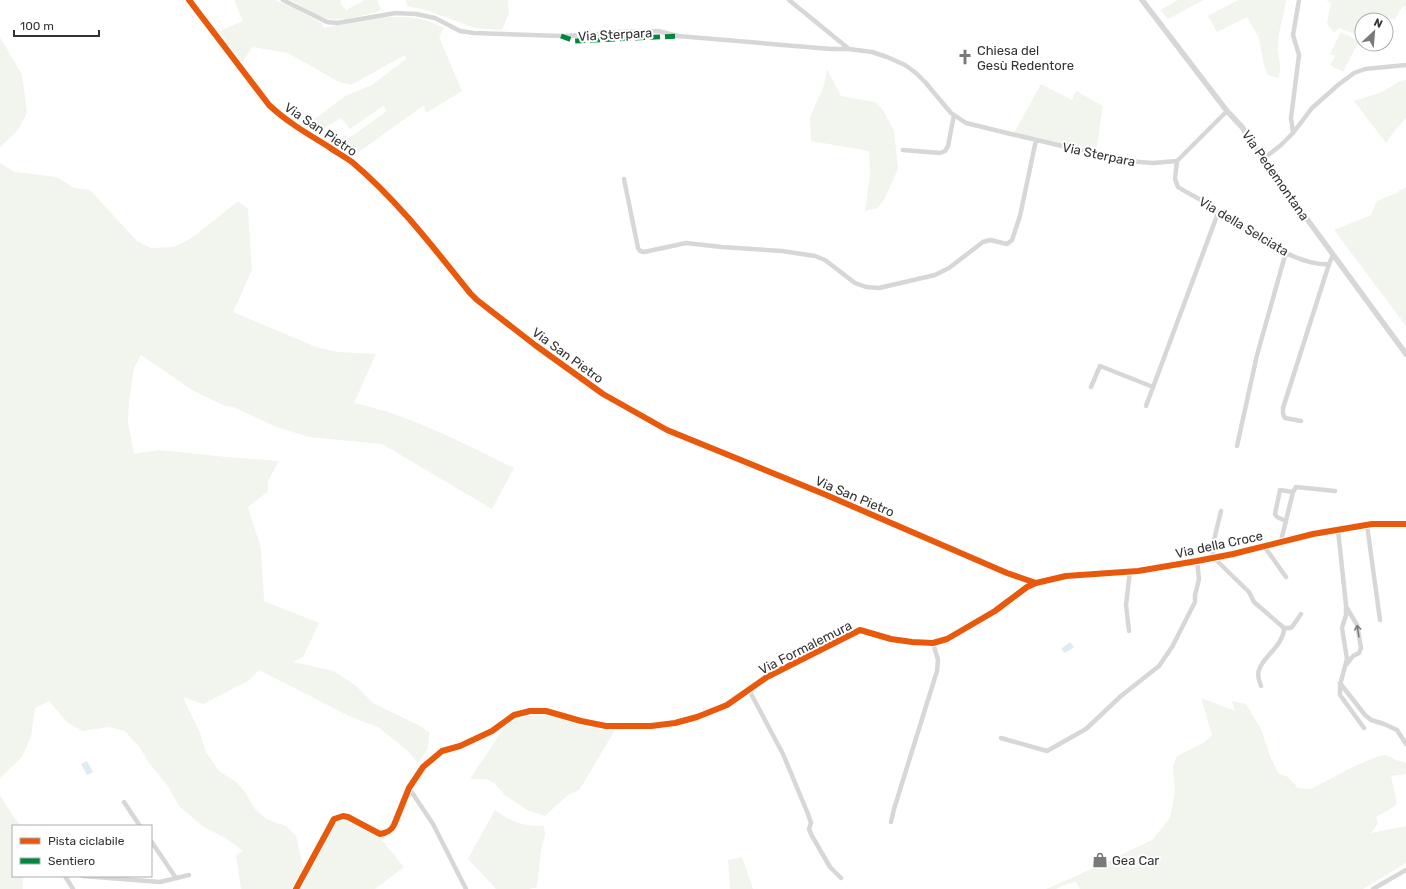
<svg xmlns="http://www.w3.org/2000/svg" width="1406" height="889" viewBox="0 0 1406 889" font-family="Rubik,sans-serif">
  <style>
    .green { fill: #f1f5ed }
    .water { fill: #ddebf3 }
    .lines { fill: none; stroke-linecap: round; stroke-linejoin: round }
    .minor { stroke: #d7d7d7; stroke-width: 4.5 }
    .tertiary { stroke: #d7d7d7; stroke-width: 5.5 }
    .quiet { stroke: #00873e; stroke-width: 5; stroke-dasharray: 10 5; stroke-linecap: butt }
    .cycleway-casing { stroke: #fff; stroke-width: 8 }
    .cycleway { stroke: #e8590c; stroke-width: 6 }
    .oneway { stroke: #7d7d7d }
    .labels { text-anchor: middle; stroke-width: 4; stroke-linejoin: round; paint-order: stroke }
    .street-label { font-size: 13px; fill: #333; stroke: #fff }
    .poi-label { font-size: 13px; fill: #333; stroke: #fff; text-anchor: start }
  </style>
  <rect width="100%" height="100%" fill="#fff"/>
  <!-- green -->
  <path class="green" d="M234 0H275L294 8 323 24V28C353 22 385 14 415 18 425 19 435 24 444 28L439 37 462 91 426 113 424 105 352 157 332 144 345 135 349 138 387 111 383 106 350 129 341 118 316 133 304 127 345 96 372 85 406 59 405 55 351 85 339 82 288 53 252 47 242 63 219 31 243 21Z
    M290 0H342L340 2 346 10 363 1V0H377L381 9 377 12C361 15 340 23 324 18 312 14 301 5 290 0Z
    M406 0H508L509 13 502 30 475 28 426 10 407 6Z
    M1178 0H1204L1168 19 1160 10Z
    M1238 0H1286C1285 15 1278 29 1278 44 1277 55 1283 67 1278 78L1268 75 1264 65 1259 38 1247 17 1217 32 1208 16Z
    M1326 0H1406V9L1403 6 1395 19C1386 17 1384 21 1373 17L1372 20H1362V37L1339 28 1334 33 1327 24 1331 3Z
    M1341 32 1359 41 1343 72 1330 65 1335 56 1330 54Z
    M0 37 22 75 27 113 18 130 0 147Z
    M827 69 841 96 875 102 883 110 894 131 898 169 885 198 878 208 865 211 870 174 869 151 811 141 810 118 824 85Z
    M1406 80V118L1392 134 1386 143 1354 101 1382 92 1400 81Z
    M1041 84 1072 100 1076 91 1103 106 1096 151 1014 133Z
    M0 163 15 172 57 177 74 188 90 190 137 241 151 248 173 247 190 239 212 222 238 201 248 209 252 270 233 312 316 347 338 352 376 354 354 403C410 415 463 443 514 468L492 509 382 444 309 437 276 427 251 415 233 407 225 406 192 390 141 355 134 368 129 401 128 422 134 454 159 450 226 457 279 461 268 481V491L248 507 261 548 264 601 319 623 303 657 293 662 334 671 356 686 373 703 420 726 429 732 428 749 418 763 409 752 378 727 351 717 259 670 248 681 203 704 183 697 200 733 206 752 219 771 236 782 245 792 255 809 266 819 286 826 296 836 304 871 332 822 343 816 375 832 404 867 375 889H241L236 855 243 851 227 839 202 826 179 806 168 786 149 763 140 748 125 731 109 727 83 731 68 723 49 701 35 708 31 737 22 757 0 778Z
    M1406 187V326L1334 230 1371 215 1377 201 1394 194Z
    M1201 698 1235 711 1232 701 1246 704 1262 731 1270 756 1278 773 1288 777 1298 788 1311 789 1355 766 1379 756 1386 755 1396 760 1406 763V774L1391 776 1397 803C1392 810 1383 812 1376 817L1378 823 1371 833 1406 826V863L1363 889H1080L1076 882 1067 884 1056 889H1046L1096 867 1152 840 1170 818 1175 791 1173 767 1177 756 1205 742 1212 735Z
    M538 715 557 717 615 730 580 789 568 795 545 816 527 810 506 796 494 783 486 779H470L503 729C513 718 524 717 538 715Z
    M0 796 20 826H13V876H26L23 878V889H0Z
    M495 810C514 823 521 826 544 826L545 835 541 851 537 887 529 889H496L468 859Z
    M742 857 753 889H730L728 860Z"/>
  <!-- water -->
  <path class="water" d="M1070 642 1074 647 1065 653 1061 649Z
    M87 761 93 772 87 775 81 764Z"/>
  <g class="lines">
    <!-- minor -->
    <path class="minor" d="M189 0 269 105C287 122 308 134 329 147 336 152 345 157 352 162 397 200 433 247 470 293L477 300 535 345 603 394 667 430 824 494 1007 573 1036 583
      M283 0 327 22 337 23 396 13 416 14 435 18 460 31 474 33 561 36 587 35 618 32 658 31 678 36 831 49H849L872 52 887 57 905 65 916 73 925 82 951 113 966 123 1011 134 1126 161 1153 163 1177 161 1227 111
      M789 0 849 49
      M1293 133 1291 118 1299 55 1293 35 1299 0
      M903 150 940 153 945 151 948 146 954 115
      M1263 159 1281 145 1293 133 1312 108 1338 85 1354 73 1365 69 1406 65
      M1177 161 1175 179 1178 187C1187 193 1197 197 1205 203 1234 222 1293 267 1329 264L1333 255
      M624 179 638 248 640 251 644 252 686 243 722 247 782 251 815 256 825 260 855 283 866 287 879 288 935 275 949 268 983 242 990 240 1007 244 1012 240 1020 216 1036 140
      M1091 387 1100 366 1153 387
      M1146 406 1218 213
      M1301 421 1285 418 1283 414V408L1329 264
      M1237 446 1257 355 1286 252
      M1221 511 1213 544V557L1249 592 1254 602 1284 628C1284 645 1262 658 1259 670 1257 675 1259 681 1261 686
      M1286 521 1277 517 1275 514 1280 490 1293 492
      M1367 525 1380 620
      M1338 530 1346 605V615L1342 628 1347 659 1340 685V695L1364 728
      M1281 541 1293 492 1296 487 1335 491
      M1264 546 1286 577
      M1284 628H1290L1292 627 1301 614
      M1129 631 1126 605 1130 571
      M1347 664 1353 656 1359 653 1361 648 1357 625 1347 608
      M1340 683 1365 715 1371 720 1384 724 1397 730 1406 744
      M749 690 783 754 808 814 811 823 809 829 812 836 830 867 841 878
      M1001 738 1047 751 1086 729 1121 696 1159 666 1172 647 1195 602V595L1199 579 1197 561
      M409 788 433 824 466 889
      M124 802 140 826
      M891 822 894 809 937 671 938 660 933 643
      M151 841 176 878
      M65 876 73 889
      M83 876 160 882 189 875
      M296 889 334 819 343 816 348 817 380 834C387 833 391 831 394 825L409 788 423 767 442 751 460 746 492 731 514 715 530 711H546L581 721 606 726H651L675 723 697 717 727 705 767 677 860 630 891 639 912 642 933 643 947 639 995 611 1027 587 1036 583 1066 576 1138 571 1197 561 1233 554 1313 534 1372 524H1406
      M1373 889 1406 870"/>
    <!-- tertiary -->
    <path class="tertiary" d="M1142 0 1227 111 1242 127 1263 159 1406 354"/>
    <!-- quiet -->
    <path class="quiet" d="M561 36 575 41 678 36"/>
    <defs>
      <path id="cycleway" d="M189 0 269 105C287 122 308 134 329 147 336 152 345 157 352 162 397 200 433 247 470 293L477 300 535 345 603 394 667 430 824 494 1007 573 1036 583
        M296 889 334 819 343 816 348 817 380 834C387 833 391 831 394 825L409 788 423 767 442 751 460 746 492 731 514 715 530 711H546L581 721 606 726H651L675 723 697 717 727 705 767 677 860 630 891 639 912 642 933 643 947 639 995 611 1027 587 1036 583 1066 576 1138 571 1197 561 1233 554 1313 534 1372 524H1406"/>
    </defs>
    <!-- cycleway casing -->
    <use href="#cycleway" class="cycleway-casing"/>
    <!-- cycleway -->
    <use href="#cycleway" class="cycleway"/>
  </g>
  <!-- one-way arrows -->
  <defs><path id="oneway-shaft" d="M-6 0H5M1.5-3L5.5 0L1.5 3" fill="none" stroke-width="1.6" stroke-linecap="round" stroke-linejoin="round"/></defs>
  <use class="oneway" href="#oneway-shaft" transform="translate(1358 631) rotate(-99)"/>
  <!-- icons -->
  <defs>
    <symbol id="church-bare" viewBox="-9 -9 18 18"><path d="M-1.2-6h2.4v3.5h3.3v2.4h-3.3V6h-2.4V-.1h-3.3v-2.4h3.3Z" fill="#7a7a7a" stroke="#fff" stroke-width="2.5" paint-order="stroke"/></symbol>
    <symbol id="shop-bare" viewBox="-9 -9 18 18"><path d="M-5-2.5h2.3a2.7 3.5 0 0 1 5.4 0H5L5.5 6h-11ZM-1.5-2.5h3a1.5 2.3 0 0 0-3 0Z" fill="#7a7a7a" stroke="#fff" stroke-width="2.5" paint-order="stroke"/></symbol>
  </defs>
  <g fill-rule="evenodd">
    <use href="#church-bare" x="954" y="46" width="22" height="22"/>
    <use href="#shop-bare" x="1089" y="849" width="22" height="22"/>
  </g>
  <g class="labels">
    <!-- street labels -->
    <g class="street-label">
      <text transform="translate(615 34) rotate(-3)" y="5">Via Sterpara</text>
      <text transform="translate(321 129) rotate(34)" y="5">Via San Pietro</text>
      <text transform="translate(1099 154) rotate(12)" y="5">Via Sterpara</text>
      <text transform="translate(1276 175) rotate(55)" y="5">Via Pedemontana</text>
      <text transform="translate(1244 226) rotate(31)" y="5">Via della Selciata</text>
      <text transform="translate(568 355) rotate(36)" y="5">Via San Pietro</text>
      <text transform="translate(855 496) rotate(23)" y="5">Via San Pietro</text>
      <text transform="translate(1219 544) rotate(-12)" y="5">Via della Croce</text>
      <text transform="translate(805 647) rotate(-27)" y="5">Via Formalemura</text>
    </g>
    <!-- poi labels -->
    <g class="poi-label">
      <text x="977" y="55">Chiesa del<tspan x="977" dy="15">Gesù Redentore</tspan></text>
      <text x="1112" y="865">Gea Car</text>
    </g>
  </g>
  <!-- legend -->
  <rect x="12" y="825" width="140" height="52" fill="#ffffff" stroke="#adadad"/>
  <rect x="20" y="838" width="20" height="6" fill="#e8590c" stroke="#adadad"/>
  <text x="48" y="845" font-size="12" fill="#333333">Pista ciclabile</text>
  <rect x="20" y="858" width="20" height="6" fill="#00873e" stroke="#adadad"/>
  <text x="48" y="865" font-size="12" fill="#333333">Sentiero</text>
  <!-- north arrow -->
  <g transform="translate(1374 32) rotate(26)"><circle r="19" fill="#ffffff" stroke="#adadad"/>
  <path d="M0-3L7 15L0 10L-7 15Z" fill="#7a7a7a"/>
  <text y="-6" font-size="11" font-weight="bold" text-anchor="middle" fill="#333333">N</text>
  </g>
  <!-- scale -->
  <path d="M14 30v6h85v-6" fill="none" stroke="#333333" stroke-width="2"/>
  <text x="20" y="30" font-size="12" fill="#333333" stroke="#ffffff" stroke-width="3" paint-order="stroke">100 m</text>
</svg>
